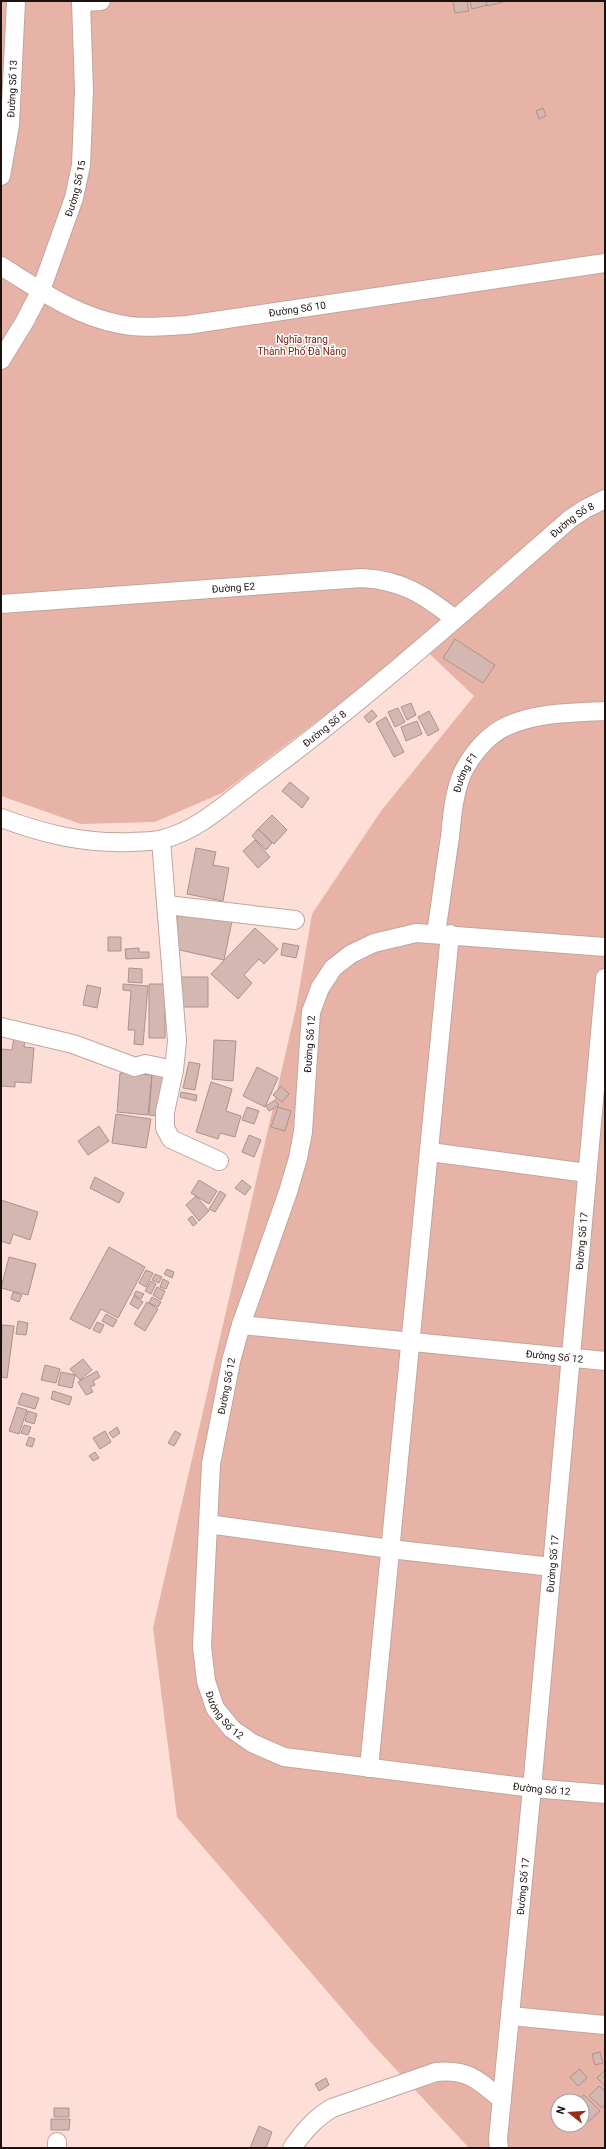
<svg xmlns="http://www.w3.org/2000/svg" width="606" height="2149" viewBox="0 0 606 2149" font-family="Roboto,sans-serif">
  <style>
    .green { fill: #e8b3a7; fill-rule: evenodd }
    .building { fill: #d4b7b1; stroke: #ad918b }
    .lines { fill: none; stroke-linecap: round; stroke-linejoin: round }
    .minor-casing { stroke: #c1a59e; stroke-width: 20 }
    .minor { stroke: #fff; stroke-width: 18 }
    .labels { text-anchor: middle; stroke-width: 3; stroke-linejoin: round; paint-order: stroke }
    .street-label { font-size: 10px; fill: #1b110f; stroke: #fff }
    .park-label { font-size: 10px; fill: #792211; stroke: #fff }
  </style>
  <rect width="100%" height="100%" fill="#fddfd8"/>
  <!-- green -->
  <path class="green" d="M1 1H605V2148H469L375 2047 177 1817 153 1628 296 1008 312 914 381 811 474 696 419 644 222 793 155 822 81 824 1 796ZM558 2101H582V2125H558Z"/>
  <!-- building -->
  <path class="building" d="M453 1H467L469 11 455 13Z
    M470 1H486L487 5 472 9Z
    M486 1H507L487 6Z
    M543 108 546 116 539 119 536 111Z
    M455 639 495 665 483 683 443 658Z
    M411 703 416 715 407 720 401 707Z
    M398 708 405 722 395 727 388 712Z
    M372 710 377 716 369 723 364 717Z
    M429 711 439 730 428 736 418 717Z
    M386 717 404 752 394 757 376 723Z
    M417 721 422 734 406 741 401 727Z
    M290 782 309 798 302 808 282 791Z
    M272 815 287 830 274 844 258 829Z
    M258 829 272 843 266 850 252 836Z
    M255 840 270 857 258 868 243 851Z
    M196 848 216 852 213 865 229 868 223 901 187 894Z
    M179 910 232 921 224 960 171 948Z
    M255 928 278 949 264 964 259 959 244 975 252 983 238 999 211 974Z
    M108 937H121V951H108Z
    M283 943 299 946 296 958 281 955Z
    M139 948V952H149V958L126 959 125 949Z
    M129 968 142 969V983L128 982Z
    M181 977H208V1007H182Z
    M123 984 148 986 143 1045 134 1044 135 1030H128L131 991 123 990Z
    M149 984H165V1038H149Z
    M87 985 101 988 97 1008 83 1005Z
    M14 1036 25 1037 24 1047 34 1048 31 1083 15 1082V1087L1 1086V1049L12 1050Z
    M214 1040 236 1041 233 1081 212 1079Z
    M189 1062 200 1064 195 1090 183 1088Z
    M257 1067 278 1078 265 1107 243 1096Z
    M120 1073 152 1075 148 1115 117 1112Z
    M152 1075 163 1076 160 1116 149 1115Z
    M211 1082 232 1089 226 1111 241 1116 235 1137 220 1133 218 1139 196 1132Z
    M281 1086 289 1094 282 1102 273 1095Z
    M181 1092 197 1095 196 1101 180 1097Z
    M275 1100 279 1105 269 1111 266 1106Z
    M247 1107 259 1111 254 1124 242 1120Z
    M278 1107 291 1111 285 1131 271 1127Z
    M116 1114 151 1119 146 1148 112 1143Z
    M99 1126 109 1141 88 1155 78 1141Z
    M249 1135 261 1140 254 1157 242 1152Z
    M95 1177 124 1193 119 1203 90 1188Z
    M199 1180 217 1191 209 1204 191 1193Z
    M242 1180 251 1187 245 1195 235 1188Z
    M220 1191 226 1195 215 1212 209 1209Z
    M196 1196 209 1211 199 1221 186 1205Z
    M1 1200 38 1212 30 1240 13 1234 10 1244 1 1241Z
    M192 1216 197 1223 193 1226 188 1219Z
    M109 1247 145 1267 118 1318 101 1309 90 1329 70 1319Z
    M9 1257 36 1264 28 1295 1 1288Z
    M167 1269 174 1272 172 1278 164 1274Z
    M146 1270 153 1273 146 1287 139 1283Z
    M155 1274 162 1277 159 1283 152 1280Z
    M163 1279 169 1282 166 1289 160 1287Z
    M151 1281 156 1284 151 1294 145 1291Z
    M157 1287 165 1291 161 1300 153 1295Z
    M136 1291 144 1294 141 1299 134 1295Z
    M13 1292 22 1295 19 1302 11 1299Z
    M134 1296 143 1302 138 1309 130 1304Z
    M152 1297 161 1302 158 1307 149 1303Z
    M147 1302 158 1309 145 1331 134 1324Z
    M106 1314 117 1320 113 1327 102 1321Z
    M18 1321 28 1323 26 1335 16 1334Z
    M97 1322 104 1325 100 1333 93 1330Z
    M2 1325 14 1326 7 1378 1 1377Z
    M83 1359 92 1370 80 1380 70 1369Z
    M45 1365 60 1369 56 1383 41 1380Z
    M97 1371 100 1377 93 1381 95 1385 90 1387 93 1392 86 1395 78 1382Z
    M61 1372 75 1375 72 1388 58 1385Z
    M53 1391 72 1397 69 1405 51 1399Z
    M22 1393 39 1398 35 1409 18 1404Z
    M17 1407 27 1410 19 1434 9 1431Z
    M28 1411 37 1414 34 1424 25 1421Z
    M24 1425 31 1427 28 1435 21 1433Z
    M117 1427 120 1433 113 1438 109 1433Z
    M105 1431 111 1442 100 1449 93 1438Z
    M175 1431 181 1434 174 1446 168 1443Z
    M29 1437 35 1439 32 1447 26 1445Z
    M95 1452 99 1458 93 1461 89 1456Z
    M600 2052 603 2063 595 2065 592 2054Z
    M580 2069 587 2078 578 2086 570 2077Z
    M605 2070V2086L597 2078Z
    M326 2078 329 2085 319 2091 315 2084Z
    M599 2086 605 2091V2104L602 2108 589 2096Z
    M584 2095 600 2111 588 2122 582 2116V2101H577Z
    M54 2108H69V2117H54Z
    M51 2119H70L69 2130H51Z
    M259 2126 272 2132 266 2148H250Z"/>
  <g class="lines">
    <defs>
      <g id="minor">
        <path d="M81 2 101 1"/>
        <path id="s1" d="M1 176 10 125 16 1"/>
        <path id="s2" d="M1 266C38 289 76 316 119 324 141 329 165 326 187 325L605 263"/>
        <path id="s3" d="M1 360 25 321 41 290 74 198 81 165 84 91 81 1"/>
        <path id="s4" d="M1 604 362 578C402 580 424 595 455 619"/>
        <path id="s5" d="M1 818C44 834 85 844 132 842 142 841 153 842 163 839 199 830 229 801 258 779 367 699 468 608 570 519L585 509 605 499"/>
        <path d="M161 840 177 1041 174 1070 165 1112V1128L171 1139 219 1161"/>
        <path d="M167 905 295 920"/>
        <path id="s6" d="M436 933C441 901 445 869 450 837 452 816 454 793 462 774 471 755 487 735 507 726 538 712 571 713 605 711"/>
        <path id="s7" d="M605 947 416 933 374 943 351 954 333 968 320 988 311 1012 303 1132 298 1158 288 1192 241 1325 231 1361 211 1464 202 1646 206 1681 215 1708 232 1729 252 1743 284 1757 532 1788 605 1794"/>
        <path d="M1 1027 73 1044 135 1067 145 1064 174 1070"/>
        <path d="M430 1152 587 1173"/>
        <path id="s8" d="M241 1325 605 1361"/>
        <path d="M208 1524 390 1549 552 1567"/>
        <path d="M369 1768 450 934"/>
        <path d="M510 2016 605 2025"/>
        <path d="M57 2142V2148"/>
        <path d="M292 2148C304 2131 314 2119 332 2108L436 2072C468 2069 479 2080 502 2100"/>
        <path id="s9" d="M499 2148 498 2139 532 1788 605 978"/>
      </g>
    </defs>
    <!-- minor casing -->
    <use href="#minor" class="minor-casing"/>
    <!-- minor -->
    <use href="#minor" class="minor"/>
  </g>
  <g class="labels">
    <!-- street labels -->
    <g class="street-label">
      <text dy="4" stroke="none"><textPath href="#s1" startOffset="88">Đường Số 13</textPath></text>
      <text dy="4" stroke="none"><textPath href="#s3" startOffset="188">Đường Số 15</textPath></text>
      <text dy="4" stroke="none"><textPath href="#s2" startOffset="312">Đường Số 10</textPath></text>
      <text dy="4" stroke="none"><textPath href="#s5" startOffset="686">Đường Số 8</textPath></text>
      <text dy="4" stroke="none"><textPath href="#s4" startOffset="233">Đường E2</textPath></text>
      <text dy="4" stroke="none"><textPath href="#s5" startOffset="362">Đường Số 8</textPath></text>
      <text dy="4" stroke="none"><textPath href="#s6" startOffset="164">Đường F1</textPath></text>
      <text transform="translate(309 1044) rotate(-86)" y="4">Đường Số 12</text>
      <text dy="4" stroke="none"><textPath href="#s9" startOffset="911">Đường Số 17</textPath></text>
      <text dy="4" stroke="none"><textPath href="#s8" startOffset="315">Đường Số 12</textPath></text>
      <text transform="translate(226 1386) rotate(-79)" y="4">Đường Số 12</text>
      <text dy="4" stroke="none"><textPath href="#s9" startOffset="587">Đường Số 17</textPath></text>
      <text dy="4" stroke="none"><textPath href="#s7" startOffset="1053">Đường Số 12</textPath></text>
      <text dy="4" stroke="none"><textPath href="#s7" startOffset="1388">Đường Số 12</textPath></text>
      <text dy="4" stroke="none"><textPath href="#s9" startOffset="263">Đường Số 17</textPath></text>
    </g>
    <!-- park labels -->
    <g class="park-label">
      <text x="302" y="343">Nghĩa trang<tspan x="302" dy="12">Thành Phố Đà Nẵng</tspan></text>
    </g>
  </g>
  <!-- border -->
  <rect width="606" height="2149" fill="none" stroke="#1b110f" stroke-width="4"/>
  <!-- north arrow -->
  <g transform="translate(570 2113) rotate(287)"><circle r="19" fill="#ffffff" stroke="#a4a09f"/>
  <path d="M0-3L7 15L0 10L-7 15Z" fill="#962d19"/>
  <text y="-6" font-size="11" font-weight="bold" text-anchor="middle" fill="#1b110f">N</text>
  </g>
</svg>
